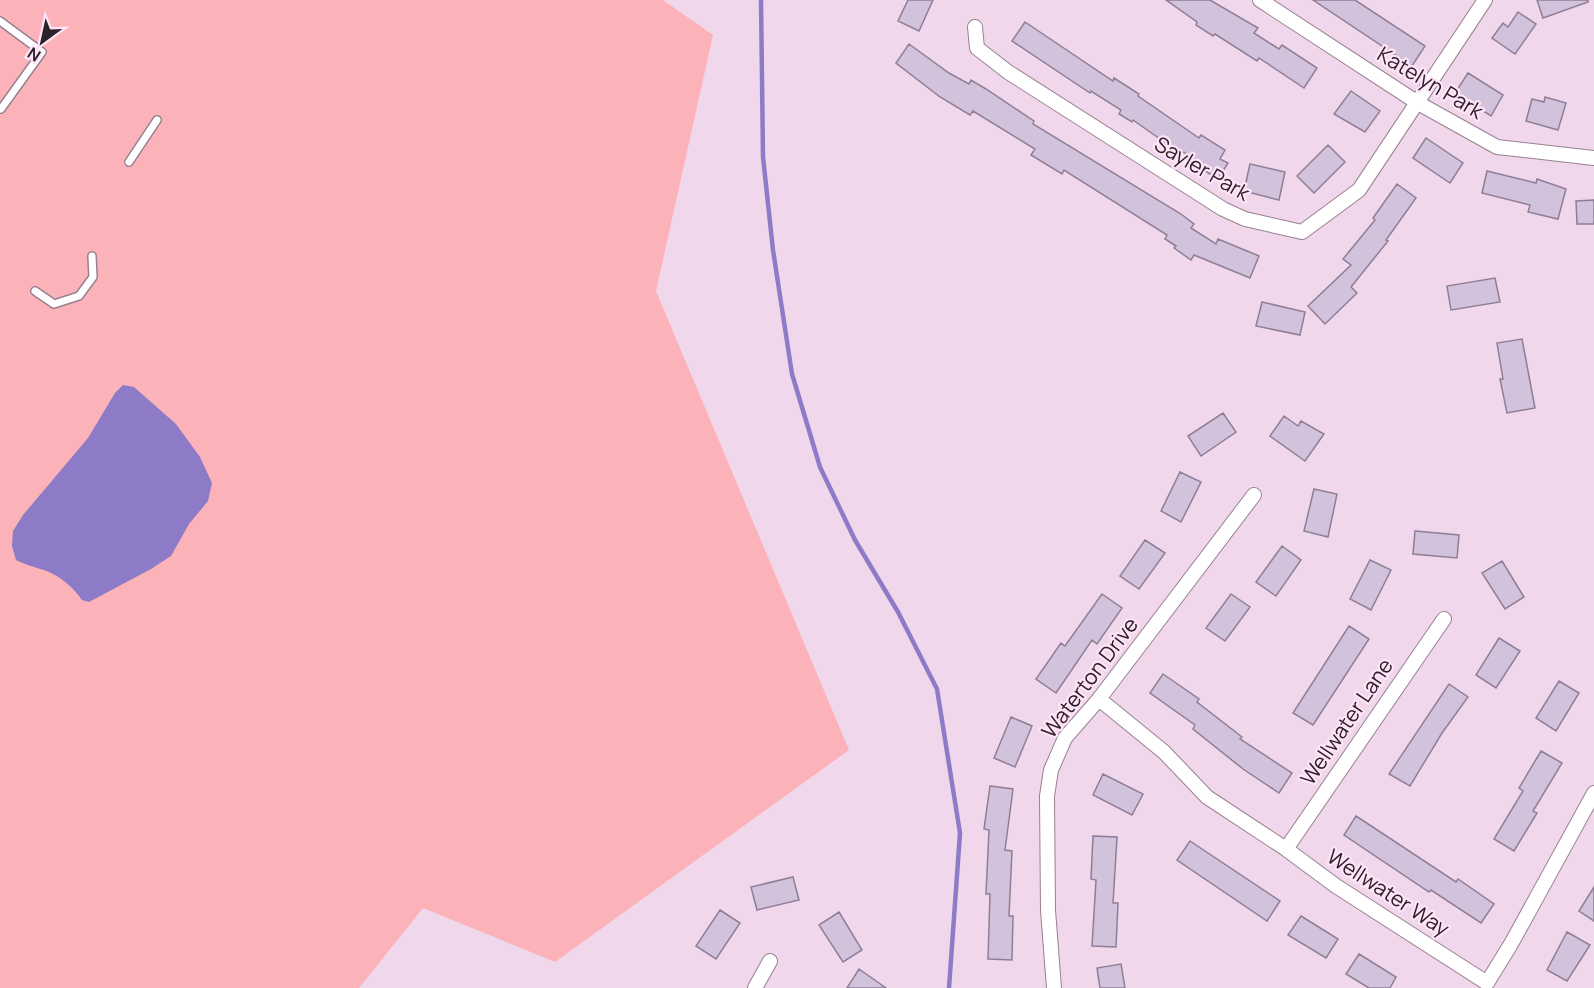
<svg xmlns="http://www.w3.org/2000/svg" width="1594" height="988" viewBox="0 0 1594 988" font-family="Manrope,sans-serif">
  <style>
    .green { fill: #fbb3b9 }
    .water { fill: #8d7bc7 }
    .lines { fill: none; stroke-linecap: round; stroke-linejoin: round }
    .stream { stroke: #8d7bc7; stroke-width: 4.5 }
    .building { fill: #d2c2dc; stroke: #8e7e96; stroke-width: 1.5 }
    .lane-casing { stroke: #988092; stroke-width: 10 }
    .street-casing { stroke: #988092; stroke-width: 16 }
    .lane { stroke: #fff; stroke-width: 7 }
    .street { stroke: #fff; stroke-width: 14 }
    .labels { text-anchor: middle; stroke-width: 4.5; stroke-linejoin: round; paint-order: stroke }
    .street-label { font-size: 21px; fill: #2b2129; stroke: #ffe4f9 }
  </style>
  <rect width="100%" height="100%" fill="#f1d7eb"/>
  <!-- green -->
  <path class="green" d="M0 0H663L713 35 656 291 849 750 555 962 423 908 359 988H0Z"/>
  <!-- water -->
  <path class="water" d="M123 385 134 387 176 424 200 457 212 483 208 501 189 524 171 556 151 569 89 602 82 600C73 587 59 575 44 570 34 567 26 565 16 560L12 546 13 531 23 515 88 438 115 393Z"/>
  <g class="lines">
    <!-- stream -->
    <path class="stream" d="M761 0 763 157 773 250 792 374 820 467 855 540 898 612 937 689 960 833 949 988"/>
  </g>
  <!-- building -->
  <path class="building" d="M908 0H933L919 31 898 21Z
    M1166 0H1210L1258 28 1254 33 1279 49 1282 45 1317 68 1304 88 1259 58 1257 61 1215 34 1213 36 1196 25 1197 22Z
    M1313 0H1355L1425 46 1412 66Z
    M1537 0H1588V2L1543 18Z
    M1518 12 1536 24 1515 54 1492 38 1503 23 1508 27Z
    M1025 22 1113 81 1114 78 1139 94 1138 96 1199 138 1201 135 1225 150 1220 159 1228 163 1218 179 1205 171 1208 167 1178 149 1177 151 1133 120 1132 122 1119 114 1121 110 1091 91 1090 93 1012 41Z
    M909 44 949 73 969 84 971 80 986 89 1034 121 1033 124 1181 214 1194 224 1191 228 1216 244 1218 239 1259 256 1250 278 1194 255 1191 260 1174 248 1176 246 1165 239 1167 235 1064 170 1062 174 1031 155 1035 149 973 111 970 115 940 97 896 63Z
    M1468 73 1503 95 1491 116 1455 93Z
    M1351 91 1380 111 1365 132 1334 114Z
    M1545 97 1566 103 1558 130 1526 121 1532 99 1544 102Z
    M1426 138 1463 163 1450 183 1413 158Z
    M1328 145 1345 162 1314 193 1297 176Z
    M1250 164 1285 172 1279 200 1244 191Z
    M1487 171 1536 183 1537 179 1566 189 1558 219 1528 212 1530 205 1482 193Z
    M1397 184 1416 198 1386 240 1388 241 1351 287 1357 293 1325 324 1308 306 1351 265 1343 259 1375 220 1373 218Z
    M1594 200V224H1577L1576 201Z
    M1495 278 1500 302 1451 310 1447 286Z
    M1262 302 1305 312 1300 335 1256 326Z
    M1522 339 1535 408 1507 413 1500 379H1503L1497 343Z
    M1223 413 1236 432 1201 456 1188 436Z
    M1284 416 1298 426 1301 421 1324 434 1305 461 1270 436Z
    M1180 472 1201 482 1181 522 1161 511Z
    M1314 489 1337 494 1328 537 1304 531Z
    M1415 531 1459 535 1457 558 1413 554Z
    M1145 540 1165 553 1139 589 1120 576Z
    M1282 546 1301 560 1276 596 1256 582Z
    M1370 560 1391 570 1371 610 1350 599Z
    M1502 561 1524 597 1505 609 1482 573Z
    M1102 594 1122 608 1097 644 1092 640 1056 693 1036 679 1061 643 1065 646Z
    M1231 594 1250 607 1225 641 1206 628Z
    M1349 626 1369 639 1313 725 1293 713Z
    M1499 638 1520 651 1496 688 1476 675Z
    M1163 674 1199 699 1197 702 1242 737 1240 739 1292 773 1279 793 1243 769 1193 729 1195 725 1150 693Z
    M1559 681 1579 693 1556 731 1536 718Z
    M1449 684 1468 697 1442 733 1410 786 1389 774Z
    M1011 717 1032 726 1015 767 994 758Z
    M1541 751 1562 763 1533 811 1537 813 1514 851 1494 839 1523 791 1519 788Z
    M1103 774 1143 794 1132 815 1093 795Z
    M990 786 1013 789 1005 850 1012 851 1009 916H1013L1012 960 988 959 990 894H986L989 830 984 829Z
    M1356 816 1456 882 1458 879 1494 904 1481 923 1431 890 1429 892 1344 835Z
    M1093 836 1117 837 1113 903H1118L1116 947 1092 946 1096 880 1091 879Z
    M1190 841 1280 901 1267 921 1177 860Z
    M793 877 799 900 757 910 751 887Z
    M1594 887V921L1579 911Z
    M720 910 740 923 716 959 696 946Z
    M839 912 862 950 843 962 819 925Z
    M1301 916 1338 939 1326 958 1288 935Z
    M1567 932 1590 945 1567 981 1547 970Z
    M1359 954 1396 977 1390 988H1369L1346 974Z
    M1121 964 1125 988H1100L1097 968Z
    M859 969 886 988H847Z"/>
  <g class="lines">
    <defs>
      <path id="lane" d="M0 21 42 52 1 109
        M129 162 157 120
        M35 291 54 304 79 296 93 277 92 256"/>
      <path id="street" d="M1260 0 1418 103 1497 147 1594 158
        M975 27 977 48 1008 72 1223 209 1245 219 1302 232 1359 190 1485 0
        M1099 699 1164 752 1207 797 1286 849 1336 886 1487 983 1511 944 1594 793
        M1286 849 1444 619
        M755 988 770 961
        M1054 988 1048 910 1047 796 1051 770 1065 738 1099 699 1254 495"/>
    </defs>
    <!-- lane casing -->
    <use href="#lane" class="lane-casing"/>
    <!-- street casing -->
    <use href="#street" class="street-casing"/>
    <!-- lane -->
    <use href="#lane" class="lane"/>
    <!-- street -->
    <use href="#street" class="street"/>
  </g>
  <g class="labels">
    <!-- street labels -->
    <g class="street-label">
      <text transform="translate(1430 83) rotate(31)" y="7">Katelyn Park</text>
      <text transform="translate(1202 169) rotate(30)" y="7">Sayler Park</text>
      <text transform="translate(1090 678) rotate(-53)" y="7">Waterton Drive</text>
      <text transform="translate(1347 722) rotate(-56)" y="7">Wellwater Lane</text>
      <text transform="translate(1388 893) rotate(33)" y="7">Wellwater Way</text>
    </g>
  </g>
  <!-- north arrow -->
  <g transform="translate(42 42) rotate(213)" stroke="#ffe4f9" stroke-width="4.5" paint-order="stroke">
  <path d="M0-4.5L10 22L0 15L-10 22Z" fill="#2b2129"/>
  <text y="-9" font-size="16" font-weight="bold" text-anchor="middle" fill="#2b2129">N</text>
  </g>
</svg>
